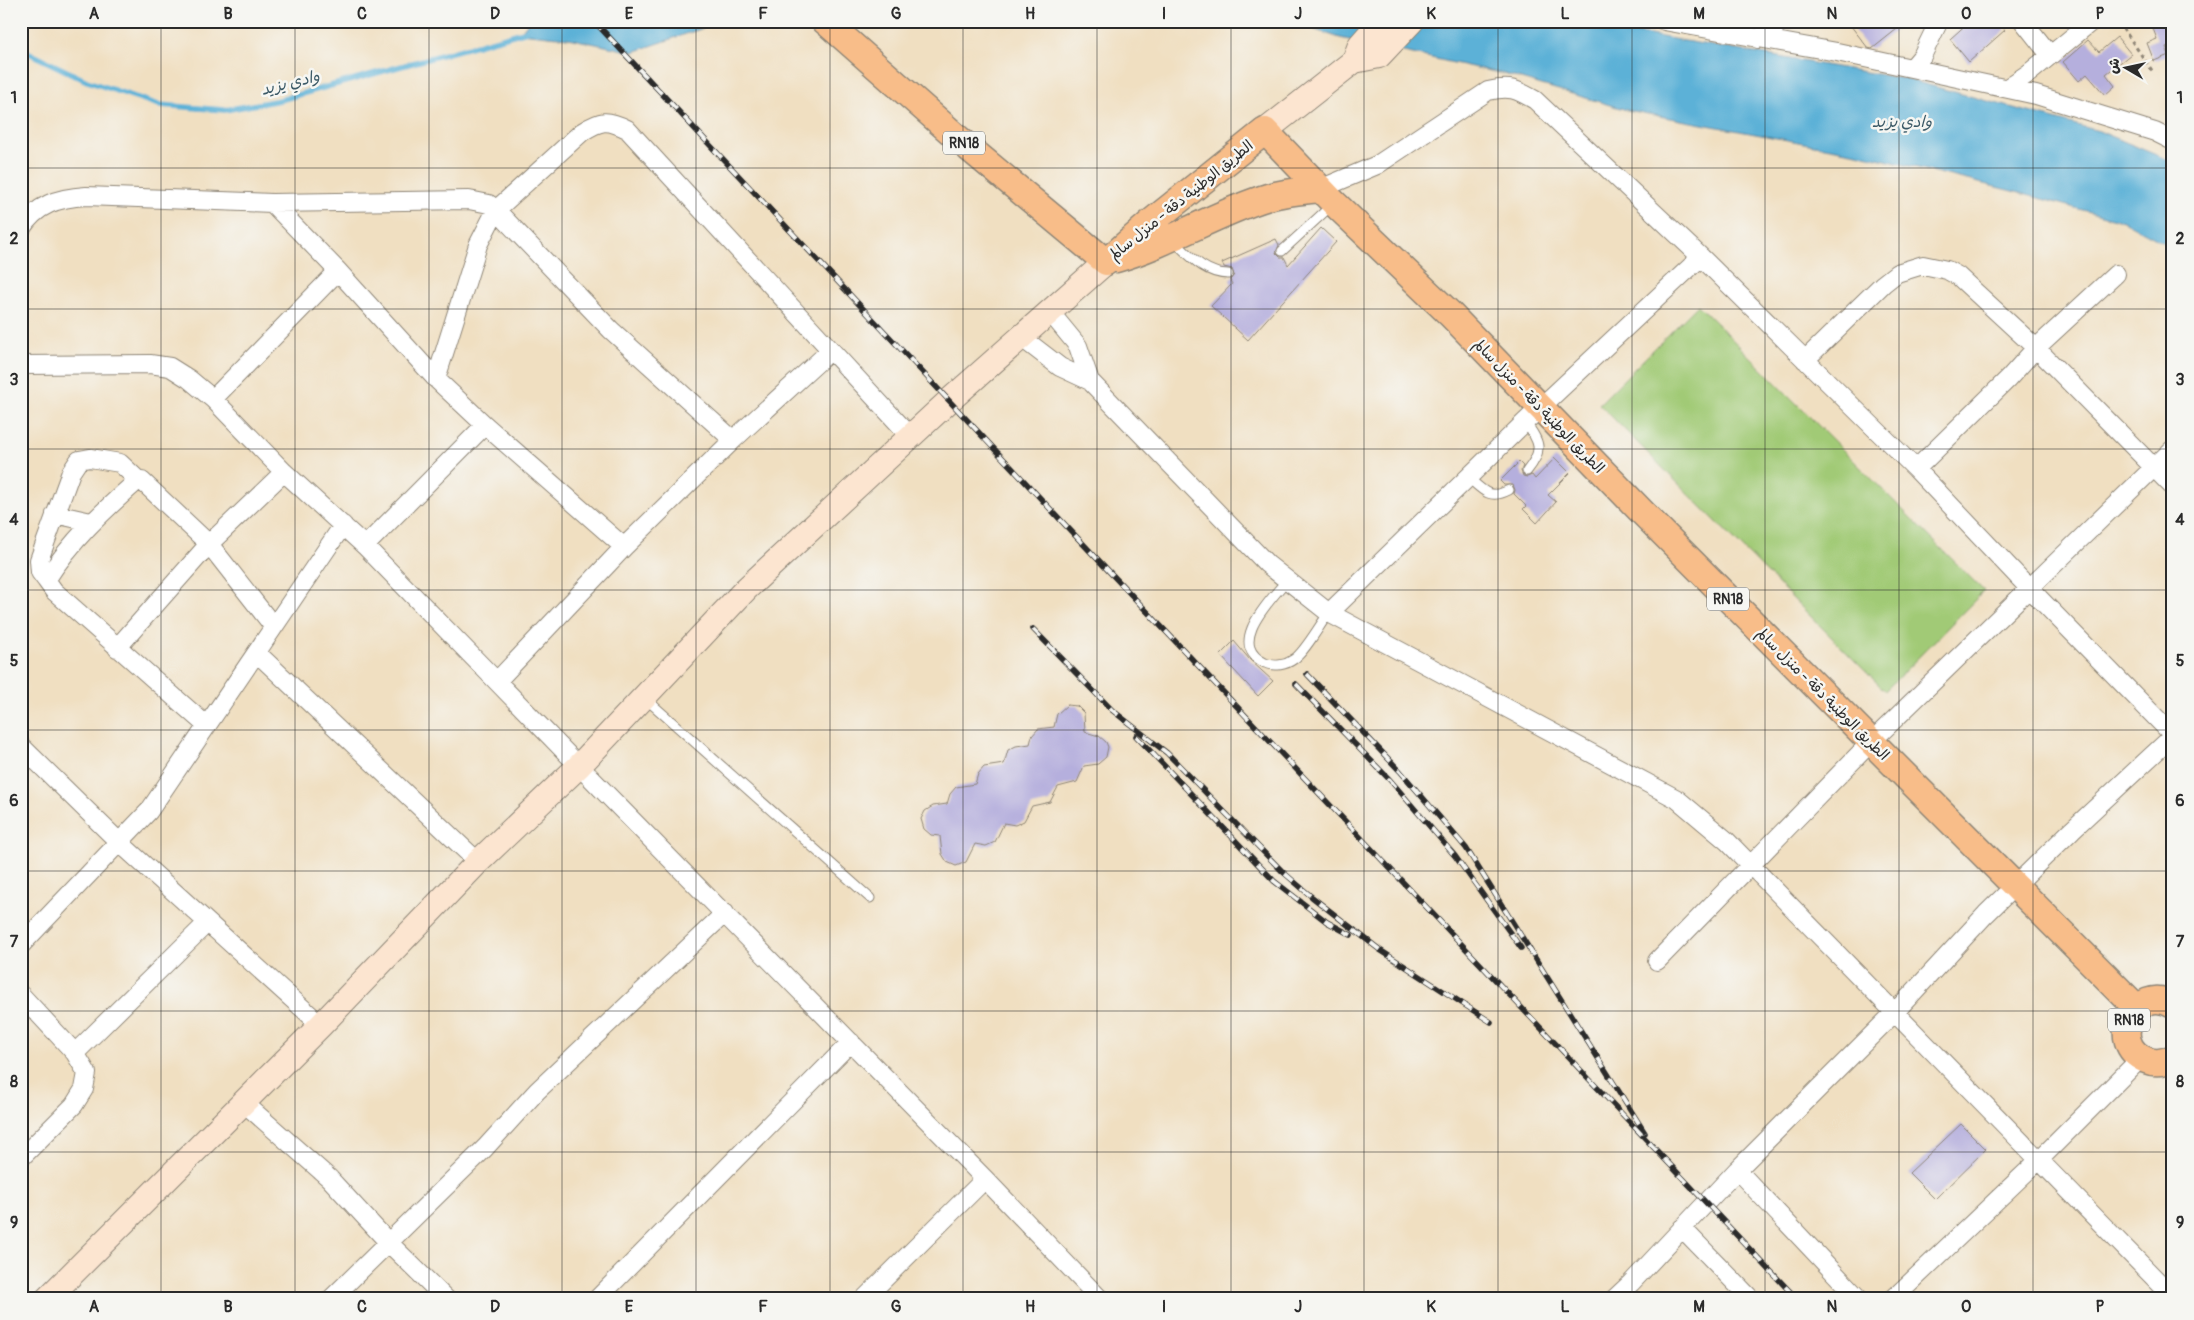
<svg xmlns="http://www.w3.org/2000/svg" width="2194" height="1320" viewBox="0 0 2194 1320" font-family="Pangolin,'Playpen Sans Arabic',sans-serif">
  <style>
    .green { fill: #a1ca76; stroke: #667a50 }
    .water { fill: #5bb1d7; stroke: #436e81 }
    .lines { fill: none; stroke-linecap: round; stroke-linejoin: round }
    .stream { stroke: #5bb1d7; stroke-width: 5.5 }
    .building { fill: #b5afdd }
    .lane-casing { stroke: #8e8576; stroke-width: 11 }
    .street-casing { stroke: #8e8576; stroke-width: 20 }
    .secondary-casing { stroke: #8e8576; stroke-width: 26 }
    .primary-casing { stroke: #8e8576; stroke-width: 29 }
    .path { stroke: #8e8576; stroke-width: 3; stroke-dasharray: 4 4; stroke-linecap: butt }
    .lane { stroke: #fff; stroke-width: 9 }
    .street { stroke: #fff; stroke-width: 18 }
    .secondary { stroke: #fce5d0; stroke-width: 24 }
    .primary { stroke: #f8bd89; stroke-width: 26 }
    .rail-casing { stroke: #2b2b2b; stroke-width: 5.5 }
    .rail { stroke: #f6f6f2; stroke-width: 4; stroke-dasharray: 11; stroke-linecap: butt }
    .grid { fill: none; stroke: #2b2b2b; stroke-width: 1; stroke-opacity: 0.55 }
    .labels { text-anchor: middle; stroke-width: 5; stroke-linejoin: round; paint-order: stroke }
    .shield { fill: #f6f6f2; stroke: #686867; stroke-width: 1 }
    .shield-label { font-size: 14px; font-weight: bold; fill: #2b2b2b }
    .street-label { font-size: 15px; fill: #2b2b2b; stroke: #f6f6f2 }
    .water-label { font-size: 16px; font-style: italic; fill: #3c5a67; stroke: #f6f6f2 }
    .neatline { fill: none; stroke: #2b2b2b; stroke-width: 2 }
    .grid-label { font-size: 16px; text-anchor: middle; font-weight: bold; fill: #2b2b2b }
  </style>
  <rect width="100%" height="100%" fill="#f6f6f2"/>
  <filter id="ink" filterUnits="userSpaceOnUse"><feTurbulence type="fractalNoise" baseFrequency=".02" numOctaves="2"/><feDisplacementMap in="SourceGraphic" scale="10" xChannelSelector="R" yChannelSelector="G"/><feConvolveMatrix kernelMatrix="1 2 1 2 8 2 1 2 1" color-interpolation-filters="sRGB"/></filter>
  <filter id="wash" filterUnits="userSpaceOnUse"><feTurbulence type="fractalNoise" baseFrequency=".0096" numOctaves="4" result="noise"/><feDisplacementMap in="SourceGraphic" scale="20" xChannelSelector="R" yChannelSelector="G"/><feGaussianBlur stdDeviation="1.12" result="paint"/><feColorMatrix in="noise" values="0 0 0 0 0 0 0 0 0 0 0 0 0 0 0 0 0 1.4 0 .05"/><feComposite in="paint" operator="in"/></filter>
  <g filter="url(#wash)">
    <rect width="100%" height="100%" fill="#f0dfc1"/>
    <!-- green -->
    <path class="green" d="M1698 305 1984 591 1885 691 1599 404Z"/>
    <!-- water -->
    <path class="water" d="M529 21H724L633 52 568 38 520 33Z
      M1288 21H1569L1906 79 2099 131 2173 162V248L2123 221 2016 192 1857 153 1627 110 1504 74 1340 38Z"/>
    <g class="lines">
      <!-- stream -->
      <path class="stream" d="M21 49 87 81 159 105 225 110 280 100 527 31"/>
    </g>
    <g id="blocks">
      <!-- building -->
      <path class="building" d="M1847 21H1907L1872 49 1868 48Z
        M1970 21H1997L2005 30 1969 62 1950 39Z
        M2150 21H2173V44L2166 47 2169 55 2154 61 2147 43 2157 39Z
        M2117 37 2131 54 2106 74 2115 86 2105 95 2087 74 2079 81 2063 62 2088 40 2099 52Z
        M1321 228 1336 242 1248 340 1211 306 1232 284 1230 280 1234 275 1232 269 1224 267 1222 263 1276 239 1279 245 1276 253 1280 257H1284L1288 265Z
        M1555 458 1570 473 1548 495 1556 502 1537 523 1523 509 1526 506 1514 494 1515 490 1513 485H1504L1500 481 1519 462 1523 466 1521 471 1523 476 1527 477 1532 475 1535 479Z
        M1234 641 1250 660 1273 681 1258 696 1220 655Z
        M1067 705 1077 706 1084 713 1085 732 1099 736 1106 742 1108 747 1106 757 1098 764 1084 766 1077 782 1058 787 1050 802 1032 806 1024 821 1015 825 1004 823 995 842 986 846 975 844 966 862 956 866 947 862 942 854 940 836 931 835 924 829 921 819 925 811 933 806 947 804 950 794 956 787 975 784 978 774 984 767 1004 764 1008 750 1016 746 1030 744 1032 736 1038 729 1054 727 1057 714Z
        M1961 1124 1986 1149 1935 1199 1909 1173Z"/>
    </g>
  </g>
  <g filter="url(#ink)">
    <use href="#blocks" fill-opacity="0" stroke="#8e8576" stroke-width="1"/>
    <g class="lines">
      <defs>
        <path id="lane" d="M1174 241C1190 256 1205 274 1228 274
          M1282 251 1333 204
          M1525 422C1540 442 1544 450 1527 471
          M1469 478C1483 491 1490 500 1509 490
          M1286 581C1271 600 1225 644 1265 663 1275 667 1286 665 1294 659 1305 652 1320 624 1329 613
          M645 698 870 898"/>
        <path id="street" d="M1664 21 1837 52 2036 95 2155 132 2173 141
          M2023 21 2050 55
          M1758 39 1783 21
          M1912 68 1922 56 1939 21
          M2007 88 2029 73 2092 21
          M1320 189 1377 165 1488 91C1510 86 1516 89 1535 100L1701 257 1916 469 2029 588 2173 735
          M272 203 338 271 436 379 485 425 624 547
          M21 229C37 204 58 198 86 196L272 203 469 200 489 204 496 210 611 330 733 440
          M1050 312 1078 346 1090 381
          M1021 337 1060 367 1090 381 1267 564 1329 613 1677 799 1727 841 2173 1297
          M1805 360 1883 284 1897 273 1923 265 1947 270 1958 276 2036 348 2173 487
          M21 365 150 364 170 367 189 379 213 399 284 472 365 546 579 766 985 1179 1100 1299
          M436 379 478 245 496 210 582 132C601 120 607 119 627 129L911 437
          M213 399 338 271
          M1916 469 2008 379 2036 348 2116 274
          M55 514 91 522
          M365 546 485 425
          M46 580 40 572 39 560 71 472 79 460 90 458 120 463 139 481
          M1329 613 1525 422 1701 257
          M117 648 209 544 284 472
          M257 653 478 862
          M497 681 624 547 733 440 831 350
          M207 726 54 591 46 580C72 540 101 513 136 482L142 481 209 544 274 627
          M21 746 120 843 321 1025
          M21 945 149 811 343 525
          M1657 961 1871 742 2173 449
          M21 995 75 1053 87 1073 84 1089 74 1105 21 1158
          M75 1053 207 923
          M243 1102 329 1178 389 1243 446 1299
          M1737 1170 1859 1299
          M1682 1228 1751 1299
          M331 1299 485 1148 537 1091 725 913
          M597 1299 851 1042
          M864 1299 985 1179
          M1614 1299 1631 1283 1737 1170 1895 1012 1986 914 2072 830 2173 736
          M1893 1299 2039 1160 2141 1058"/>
        <path id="secondary" d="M1354 61 1360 45 1381 21
          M1265 131 1354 61 1379 56 1412 21
          M47 1299 321 1025 478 862 579 766 746 589 950 400 1106 262"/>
        <path id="primary" d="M825 21 969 148 1106 262
          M1116 259C1169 244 1215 213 1268 197 1285 192 1302 191 1320 189
          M1106 262 1149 224 1265 131 1334 203 1450 314 1643 513 2137 1008
          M2173 1005C2137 982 2105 1043 2146 1060 2155 1064 2165 1062 2173 1058"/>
      </defs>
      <!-- lane casing -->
      <use href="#lane" class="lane-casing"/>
      <!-- street casing -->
      <use href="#street" class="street-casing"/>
      <!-- secondary casing -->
      <use href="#secondary" class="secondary-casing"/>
      <!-- primary casing -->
      <use href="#primary" class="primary-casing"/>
      <!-- path -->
      <path class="path" d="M2118 21 2153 72"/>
      <!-- lane -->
      <use href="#lane" class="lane"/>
      <!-- street -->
      <use href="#street" class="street"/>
      <!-- secondary -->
      <use href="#secondary" class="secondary"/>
      <!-- primary -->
      <use href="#primary" class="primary"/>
      <defs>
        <path id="rail" d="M594 21 1070 530 1797 1299
          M1033 629 1112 710 1167 753 1283 872 1312 897 1380 950 1491 1022
          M1307 674 1400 771 1466 848 1645 1133
          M1296 684 1390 780 1455 856 1521 948
          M1136 736 1274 881 1327 922 1351 935"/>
      </defs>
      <!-- rail casing -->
      <use href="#rail" class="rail-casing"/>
      <!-- rail -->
      <use href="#rail" class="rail"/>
    </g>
  </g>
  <!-- grid -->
  <path class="grid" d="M161 21V1299M295 21V1299M429 21V1299M562 21V1299M696 21V1299M830 21V1299M963 21V1299M1097 21V1299M1231 21V1299M1364 21V1299M1498 21V1299M1632 21V1299M1765 21V1299M1899 21V1299M2033 21V1299M21 168H2173M21 309H2173M21 449H2173M21 590H2173M21 730H2173M21 871H2173M21 1011H2173M21 1152H2173"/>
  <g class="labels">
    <!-- shield labels -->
    <g class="shield">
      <rect x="943" y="131.5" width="42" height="23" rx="4"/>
      <rect x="1707" y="587.5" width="42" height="23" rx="4"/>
      <rect x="2108" y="1008.5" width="42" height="23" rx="4"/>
    </g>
    <g class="shield-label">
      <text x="964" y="148">RN18</text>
      <text x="1728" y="604">RN18</text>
      <text x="2129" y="1025">RN18</text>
    </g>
    <!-- street labels -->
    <g class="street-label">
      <text transform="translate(1181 200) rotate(-39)" y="5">الطريق الوطنية دقة - منزل سالم</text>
      <text transform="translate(1539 406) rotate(46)" y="5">الطريق الوطنية دقة - منزل سالم</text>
      <text transform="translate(1823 694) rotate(45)" y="5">الطريق الوطنية دقة - منزل سالم</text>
    </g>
    <!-- water labels -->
    <g class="water-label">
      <text transform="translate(290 82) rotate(-14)" y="6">وادي يزيد</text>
      <text x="1902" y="127">وادي يزيد</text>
    </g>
  </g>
  <!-- margin -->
  <rect width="2194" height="1320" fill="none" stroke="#f6f6f2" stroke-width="55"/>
  <!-- north arrow -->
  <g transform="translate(2126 68) rotate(279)" stroke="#f6f6f2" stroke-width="4" paint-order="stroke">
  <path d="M0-4L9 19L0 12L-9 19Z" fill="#2b2b2b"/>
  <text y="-8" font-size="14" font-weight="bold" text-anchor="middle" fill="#2b2b2b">ش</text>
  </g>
  <rect x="28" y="28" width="2138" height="1264" class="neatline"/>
  <g class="grid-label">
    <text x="94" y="19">A</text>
    <text x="228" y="19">B</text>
    <text x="362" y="19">C</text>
    <text x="495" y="19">D</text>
    <text x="629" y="19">E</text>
    <text x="763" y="19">F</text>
    <text x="896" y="19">G</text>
    <text x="1030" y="19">H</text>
    <text x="1164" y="19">I</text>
    <text x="1298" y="19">J</text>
    <text x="1431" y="19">K</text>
    <text x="1565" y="19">L</text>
    <text x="1699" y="19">M</text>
    <text x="1832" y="19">N</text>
    <text x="1966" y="19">O</text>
    <text x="2100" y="19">P</text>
    <text x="14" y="103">1</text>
    <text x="2180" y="103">1</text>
    <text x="14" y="244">2</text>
    <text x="2180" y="244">2</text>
    <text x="14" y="385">3</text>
    <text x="2180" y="385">3</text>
    <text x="14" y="525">4</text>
    <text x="2180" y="525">4</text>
    <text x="14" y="666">5</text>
    <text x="2180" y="666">5</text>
    <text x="14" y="806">6</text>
    <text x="2180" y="806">6</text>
    <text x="14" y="947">7</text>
    <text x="2180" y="947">7</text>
    <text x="14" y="1087">8</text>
    <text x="2180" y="1087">8</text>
    <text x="14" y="1228">9</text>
    <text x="2180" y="1228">9</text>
    <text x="94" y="1312">A</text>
    <text x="228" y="1312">B</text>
    <text x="362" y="1312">C</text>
    <text x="495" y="1312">D</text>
    <text x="629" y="1312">E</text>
    <text x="763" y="1312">F</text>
    <text x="896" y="1312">G</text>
    <text x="1030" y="1312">H</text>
    <text x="1164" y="1312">I</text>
    <text x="1298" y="1312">J</text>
    <text x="1431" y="1312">K</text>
    <text x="1565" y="1312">L</text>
    <text x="1699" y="1312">M</text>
    <text x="1832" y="1312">N</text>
    <text x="1966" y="1312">O</text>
    <text x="2100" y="1312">P</text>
  </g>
</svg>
